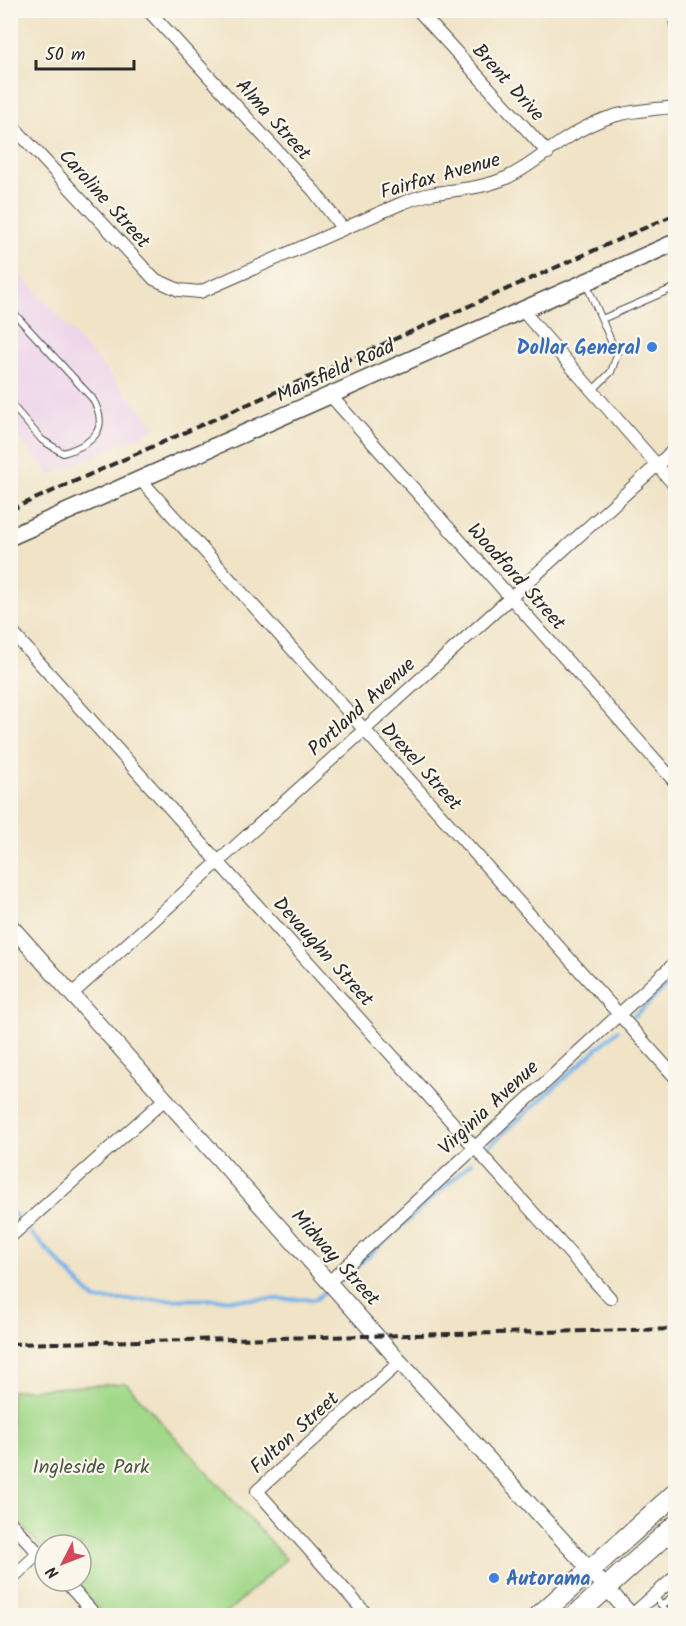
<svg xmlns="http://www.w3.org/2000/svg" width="686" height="1626" viewBox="0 0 686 1626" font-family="Kalam,sans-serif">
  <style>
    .built { fill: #ecd1ea }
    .green { fill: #a1d889; stroke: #66825a; stroke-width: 1.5 }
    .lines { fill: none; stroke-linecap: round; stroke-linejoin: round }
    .stream { stroke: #77b3e9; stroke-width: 4 }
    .service-casing { stroke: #494742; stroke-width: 8 }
    .minor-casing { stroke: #494742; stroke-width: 14 }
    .tertiary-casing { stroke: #494742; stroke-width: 17 }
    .secondary-casing { stroke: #494742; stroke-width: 19 }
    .primary-casing { stroke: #494742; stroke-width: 22 }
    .service { stroke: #fff; stroke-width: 6 }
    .minor { stroke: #fff; stroke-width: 12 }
    .tertiary { stroke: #fff; stroke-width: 15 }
    .secondary { stroke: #fff; stroke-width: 16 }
    .primary { stroke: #fff; stroke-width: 20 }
    .rail { stroke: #2b2b2b; stroke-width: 4; stroke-dasharray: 9 4.5; stroke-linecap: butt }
    .shop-dot { fill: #3f7fe0; stroke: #fbf7ec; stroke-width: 2 }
    .labels { text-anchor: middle; stroke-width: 4.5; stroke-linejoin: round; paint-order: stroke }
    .street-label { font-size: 20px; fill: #2b2b2b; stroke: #fbf7ec }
    .shop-label { font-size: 20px; font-weight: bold; fill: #366cbe; stroke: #fbf7ec; text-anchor: end }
    .park-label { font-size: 20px; fill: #485642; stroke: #fbf7ec }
  </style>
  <rect width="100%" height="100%" fill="#fbf7ec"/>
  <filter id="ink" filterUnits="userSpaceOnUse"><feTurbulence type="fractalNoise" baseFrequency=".0167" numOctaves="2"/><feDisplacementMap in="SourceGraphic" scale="12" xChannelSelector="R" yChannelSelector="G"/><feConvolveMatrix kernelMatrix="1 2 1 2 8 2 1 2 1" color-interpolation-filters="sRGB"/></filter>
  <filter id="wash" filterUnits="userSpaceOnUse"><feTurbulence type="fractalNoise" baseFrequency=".008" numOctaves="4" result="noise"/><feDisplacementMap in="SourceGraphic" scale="24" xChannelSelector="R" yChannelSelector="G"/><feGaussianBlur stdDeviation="1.35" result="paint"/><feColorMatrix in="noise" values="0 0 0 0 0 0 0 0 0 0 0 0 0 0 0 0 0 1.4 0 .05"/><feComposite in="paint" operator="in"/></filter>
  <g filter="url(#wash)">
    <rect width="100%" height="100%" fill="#f0e3c6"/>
    <!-- built -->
    <path class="built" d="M10 262 157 428 51 475 11 430Z"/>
    <!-- green -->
    <path class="green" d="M126 1383 286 1559 224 1615H104L72 1581H81V1545H45V1552L11 1514V1391Z"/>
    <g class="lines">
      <!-- stream -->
      <path class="stream" d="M634 1016 676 978
        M488 1147 618 1030
        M10 1210 17 1217
        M31 1233 95 1300 316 1299 324 1293
        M342 1280 472 1162"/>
    </g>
  </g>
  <g filter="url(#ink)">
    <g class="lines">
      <defs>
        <path id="service" d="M586 283 617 355 611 372 592 391
          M10 309 92 398C111 429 93 444 63 453L42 440 10 403
          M602 319 676 287
          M654 1596 670 1616
          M662 1606 676 1593"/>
        <path id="minor" d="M148 10 314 191 343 229
          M418 10 548 153
          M673 10 676 25
          M10 123 154 279 179 290 200 292 400 204C410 200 421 196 431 194 457 189 481 189 506 178 528 168 544 153 564 140 604 113 630 111 676 107
          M522 310 676 487
          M330 395 676 783
          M140 479 676 1078
          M10 630 610 1298
          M72 994 676 448
          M10 1237 165 1099
          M329 1282 676 962
          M10 1522 45 1560
          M10 1580 39 1553
          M65 1581 96 1616
          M632 1615 676 1576
          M368 1616 257 1491 400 1362"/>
        <path id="tertiary" d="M10 925 400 1362 632 1616"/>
        <path id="secondary" d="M10 537 676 242"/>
        <path id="primary" d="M539 1616 676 1493
          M575 1616 676 1525"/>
      </defs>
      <!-- service casing -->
      <use href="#service" class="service-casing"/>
      <!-- minor casing -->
      <use href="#minor" class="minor-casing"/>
      <!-- tertiary casing -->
      <use href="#tertiary" class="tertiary-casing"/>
      <!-- secondary casing -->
      <use href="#secondary" class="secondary-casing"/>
      <!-- primary casing -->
      <use href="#primary" class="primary-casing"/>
      <!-- service -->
      <use href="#service" class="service"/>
      <!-- minor -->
      <use href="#minor" class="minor"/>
      <!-- tertiary -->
      <use href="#tertiary" class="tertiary"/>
      <!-- secondary -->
      <use href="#secondary" class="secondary"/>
      <!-- primary -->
      <use href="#primary" class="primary"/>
      <!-- rail -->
      <path class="rail" d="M10 510 676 214
        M10 1344 676 1329"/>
    </g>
  </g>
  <!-- markers -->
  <g class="shop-dot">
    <circle cx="652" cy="347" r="6"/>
    <circle cx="494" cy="1578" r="6"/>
  </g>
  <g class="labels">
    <!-- street labels -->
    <g class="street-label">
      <text transform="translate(509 82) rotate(48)" y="7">Brent Drive</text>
      <text transform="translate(274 119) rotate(48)" y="7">Alma Street</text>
      <text transform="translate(440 175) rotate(-16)" y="7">Fairfax Avenue</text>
      <text transform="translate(105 198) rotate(48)" y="7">Caroline Street</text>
      <text transform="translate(335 370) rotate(-24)" y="7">Mansfield Road</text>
      <text transform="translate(517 576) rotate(48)" y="7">Woodford Street</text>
      <text transform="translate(361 706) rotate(-42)" y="7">Portland Avenue</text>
      <text transform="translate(422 766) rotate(48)" y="7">Drexel Street</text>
      <text transform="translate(324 951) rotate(48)" y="7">Devaughn Street</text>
      <text transform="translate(488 1107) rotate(-43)" y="7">Virginia Avenue</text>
      <text transform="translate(336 1257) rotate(48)" y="7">Midway Street</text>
      <text transform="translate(294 1432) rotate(-42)" y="7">Fulton Street</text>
    </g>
    <!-- shop labels -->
    <g class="shop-label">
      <text x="640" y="354">Dollar General</text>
      <text x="506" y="1585" text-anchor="start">Autorama</text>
    </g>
    <!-- park labels -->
    <g class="park-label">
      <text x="91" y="1473">Ingleside Park</text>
    </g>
  </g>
  <!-- margin -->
  <rect width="686" height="1626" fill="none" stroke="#fbf7ec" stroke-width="36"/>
  <!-- north arrow -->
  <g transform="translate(63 1563) rotate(228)"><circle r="28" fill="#fbf7ec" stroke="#a8a59f" stroke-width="1.5"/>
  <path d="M0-4.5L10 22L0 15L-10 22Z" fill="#d1495b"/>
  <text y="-9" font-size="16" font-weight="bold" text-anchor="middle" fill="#2b2b2b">N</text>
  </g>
  <!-- scale -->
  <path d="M36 60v9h98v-9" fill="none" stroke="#2b2b2b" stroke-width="3"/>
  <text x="45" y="60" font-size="18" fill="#2b2b2b" stroke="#fbf7ec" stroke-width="4.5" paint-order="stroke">50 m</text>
</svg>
